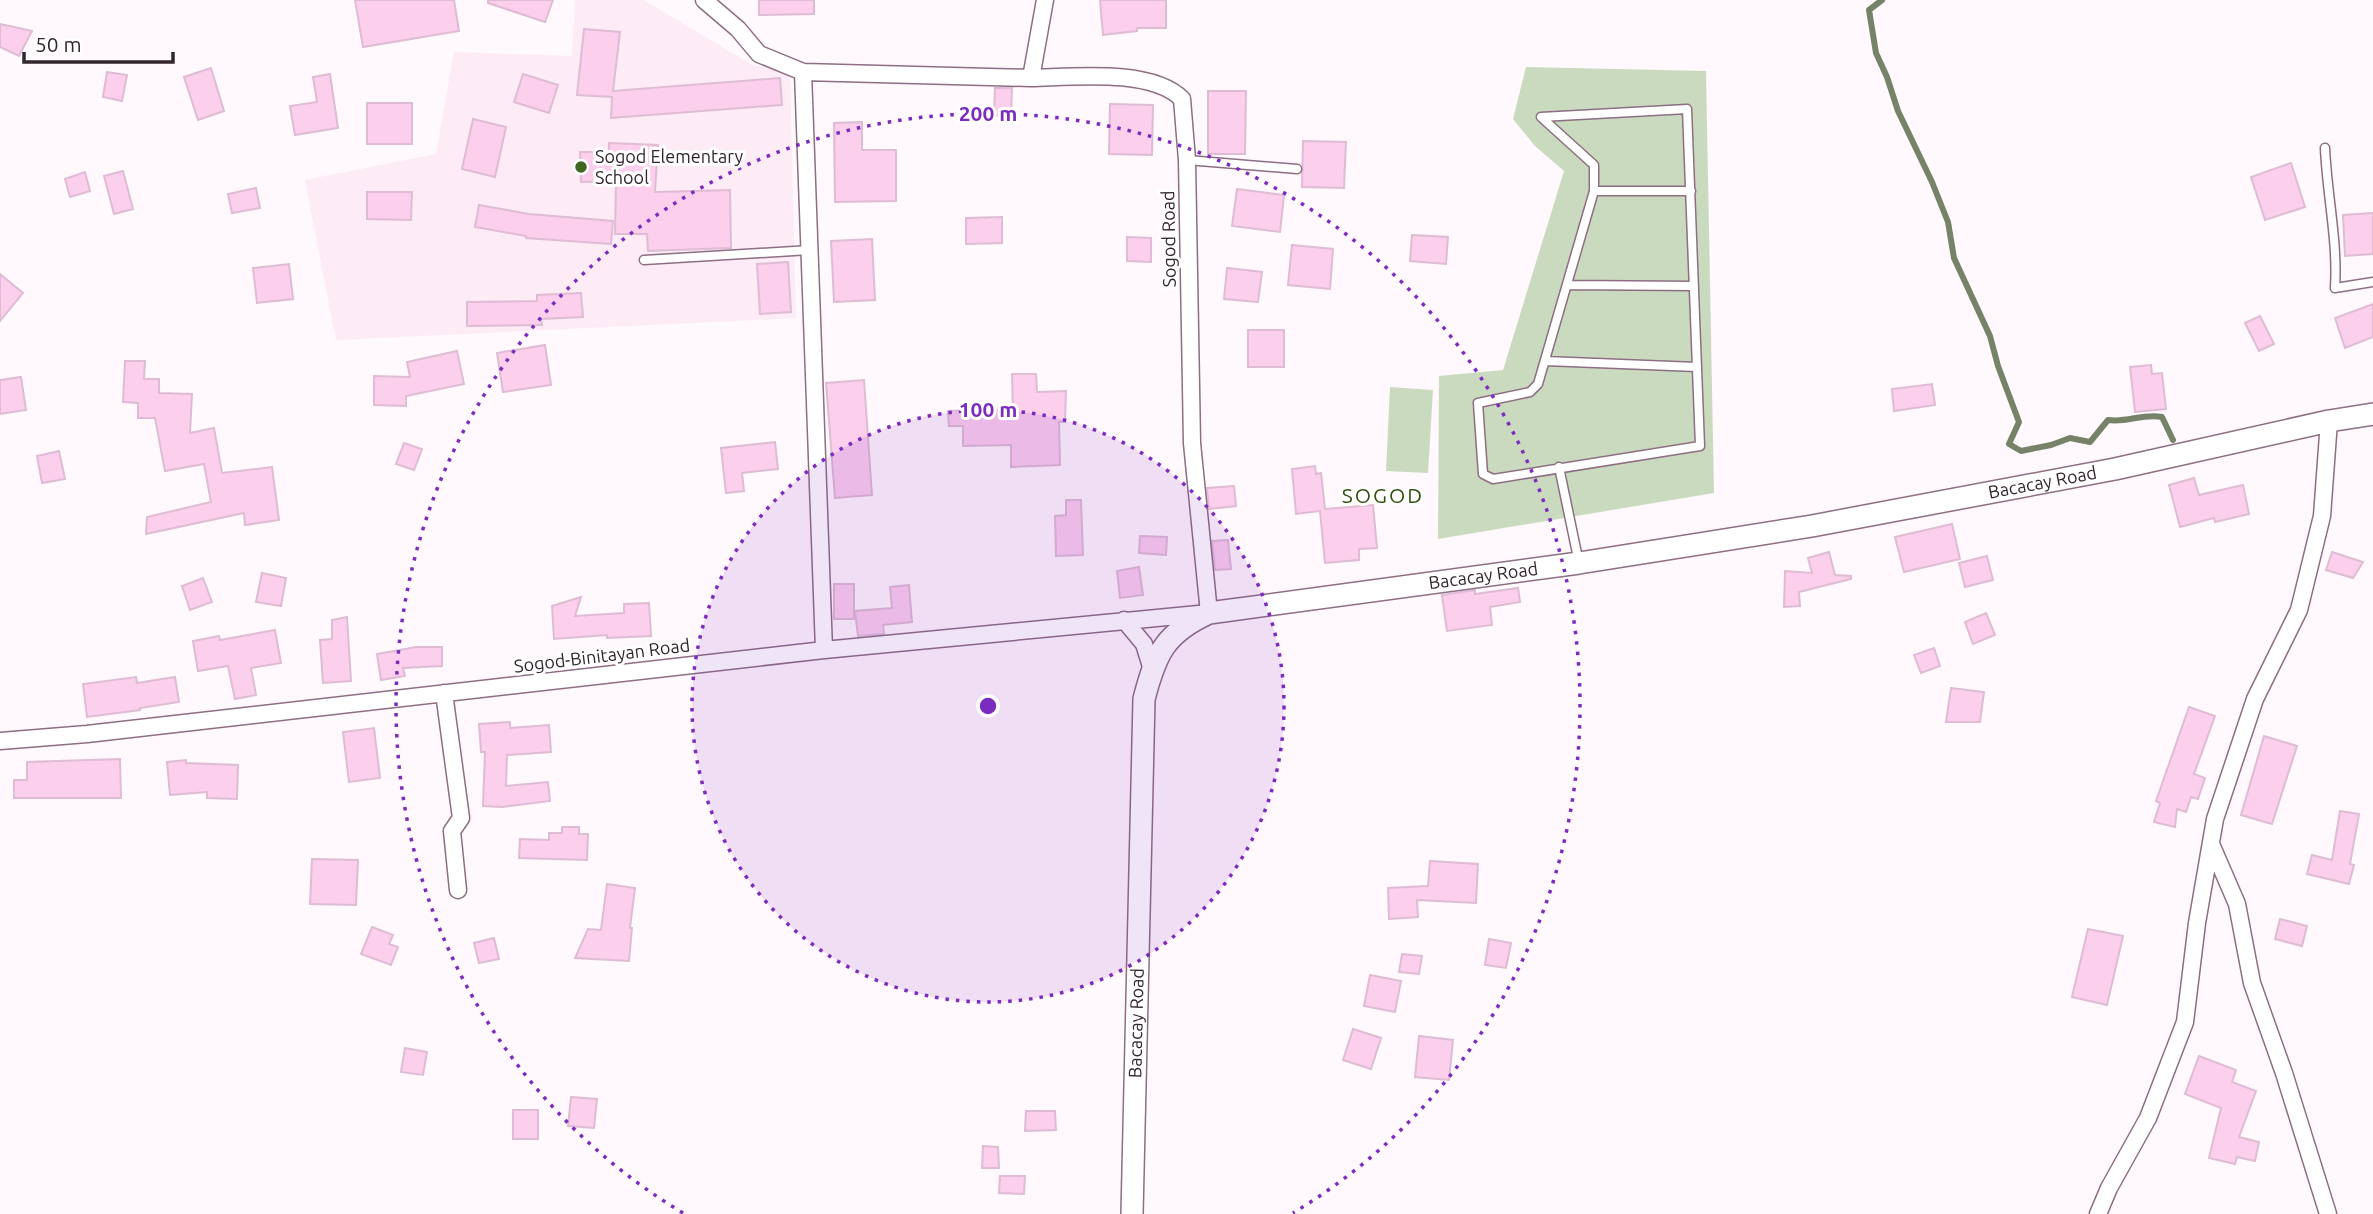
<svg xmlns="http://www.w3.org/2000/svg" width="2373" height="1214" viewBox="0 0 2373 1214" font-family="Ubuntu,sans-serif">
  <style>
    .built { fill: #fdebf6 }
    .green { fill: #cadabf }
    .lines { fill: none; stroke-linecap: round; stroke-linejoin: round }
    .stream { stroke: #768369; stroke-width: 6 }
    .building { fill: #fccfed; stroke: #debcd3; stroke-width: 2 }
    .service-casing { stroke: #8d6e83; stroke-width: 11 }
    .minor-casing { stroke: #8d6e83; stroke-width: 19 }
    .secondary-casing { stroke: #8d6e83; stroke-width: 24 }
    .service { stroke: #fff; stroke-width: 8 }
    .minor { stroke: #fff; stroke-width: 16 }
    .secondary { stroke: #fff; stroke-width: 21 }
    .ring { fill: none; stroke: #7b2cbf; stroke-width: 3.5; stroke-dasharray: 3.5 7 }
    .poi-dot { fill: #41661f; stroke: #fff; stroke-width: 2.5 }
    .labels { text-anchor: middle; stroke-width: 6; stroke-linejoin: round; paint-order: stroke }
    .poi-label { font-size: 18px; fill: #33262f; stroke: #fff; text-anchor: start }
    .street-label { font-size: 18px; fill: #33262f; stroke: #fff }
    .quarter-label { font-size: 21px; letter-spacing: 2px; fill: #30510f; stroke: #fff }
    .centre { fill: #7b2cbf; stroke: #fff; stroke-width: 3.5 }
    .ring-label { font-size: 21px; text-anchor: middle; font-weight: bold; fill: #7b2cbf; stroke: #fff; stroke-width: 6; stroke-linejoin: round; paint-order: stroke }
  </style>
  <rect width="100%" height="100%" fill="#fff8fc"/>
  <!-- built -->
  <path class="built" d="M575 0H644L752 65 790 73 796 318 336 340 305 180 436 154 454 52 572 56Z"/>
  <!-- green -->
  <path class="green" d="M1526 67 1706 71 1714 493 1438 539 1439 376 1503 370 1564 171 1535 146 1513 119Z
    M1390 387 1433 390 1428 473 1386 471Z"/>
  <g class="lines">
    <!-- stream -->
    <path class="stream" d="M1882 0 1869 10 1876 53 1887 77 1898 111 1932 182 1948 222 1954 258 1990 336 1998 366 2019 422 2009 444 2021 451 2051 445 2070 438 2090 442 2108 420C2127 423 2143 413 2162 417L2173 440"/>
  </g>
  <!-- building -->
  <path class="building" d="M355 0H454L459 31 363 47Z
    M488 0H553L545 22 488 3Z
    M759 0H814V14L759 15Z
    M1100 0H1166V28H1137V31L1103 35Z
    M0 24 32 31 19 56 0 47Z
    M584 29 620 32 613 91 780 78 782 105 611 118 612 97 577 95Z
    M211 68 224 111 198 120 184 77Z
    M107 72 127 75 122 101 103 97Z
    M330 74 338 128 295 135 290 106 317 102 313 77Z
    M523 74 558 85 549 113 514 102Z
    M995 88H1012L1011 116 994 115Z
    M1208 91H1246L1245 154H1208Z
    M367 103H412V144H367Z
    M1110 104 1153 105 1152 155 1109 154Z
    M473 119 506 127 495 177 462 169Z
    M862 122V150H896V201L835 202 834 123Z
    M1303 141 1346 142 1344 188 1302 187Z
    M609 143 658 145 655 192 730 190 731 248 648 251 647 234H615L616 181 581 182 580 152H609Z
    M2291 163 2305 207 2265 220 2251 177Z
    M123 171 133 209 114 214 104 176Z
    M85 172 90 191 70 197 65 179Z
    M256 188 260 208 232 213 228 194Z
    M1237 189 1284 195 1280 232 1232 226Z
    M367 192H412L411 220 367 219Z
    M479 205 529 214 613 221 611 244 526 238V236L475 227Z
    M2373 213V254L2345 256 2343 215Z
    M1002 217V243L966 244V218Z
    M1412 235 1448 237 1446 264 1410 261Z
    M1127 237 1151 238V262L1127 261Z
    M872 239 875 300 834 302 831 241Z
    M1292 245 1333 249 1330 289 1288 285Z
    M788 262 791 312 760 314 757 264Z
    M289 264 293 299 257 303 253 268Z
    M1227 268 1262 272 1258 302 1224 299Z
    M0 274 23 293 0 321Z
    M581 293 583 317 541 319 542 325 467 326V302L537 301V295Z
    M2373 304V337L2345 348 2335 318Z
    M2260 316 2274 344 2259 351 2245 323Z
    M1248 330H1284V367H1248Z
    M545 345 551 385 503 392 497 353Z
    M457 351 464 384 406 396V406L374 405V376L410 377 407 362Z
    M125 361H145L144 379H159V393L192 394 190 433 214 428 222 473 272 467 279 520 245 525 244 513 146 534 147 517 211 502 204 464 165 471 155 418H138V403L123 402Z
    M2151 365 2152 374 2162 373 2166 409 2135 412 2130 367Z
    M1012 374H1036L1037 392 1066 391 1065 422H1059L1060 465 1011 467V445L963 446V426H949L948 411 1013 409Z
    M21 377 26 410 0 414V380Z
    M864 380 872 495 835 498 826 383Z
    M1932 384 1935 405 1894 411 1892 389Z
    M775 442 778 469 742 473 744 491 726 493 721 448Z
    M404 443 422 449 414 470 396 464Z
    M59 451 65 479 42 483 37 456Z
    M1315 466 1316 474 1321 473 1325 509 1373 505 1377 548 1359 549V560L1325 563 1320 511 1296 514 1292 469Z
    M2194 478 2199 495 2243 485 2249 514 2215 522 2214 518 2180 527 2169 485Z
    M1234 486 1236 506 1209 509 1207 488Z
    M1066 500H1081L1083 555 1056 556 1055 516 1066 515Z
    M1952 524 1960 559 1904 572 1895 537Z
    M1140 536 1167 537 1166 555 1139 553Z
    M1228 540 1231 569 1215 570 1212 541Z
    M1829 552 1835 575 1851 576V579L1799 592 1800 606 1784 607 1785 571 1812 573 1808 558Z
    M2332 552 2363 562 2353 578 2326 570Z
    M1987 556 1993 580 1965 587 1959 563Z
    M1139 567 1143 595 1120 598 1117 571Z
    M262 573 286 578 281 606 256 602Z
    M203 578 212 602 190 610 182 586Z
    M834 584H854V619H834Z
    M909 585 912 622 883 625 884 634 858 636 855 611 892 608 890 587Z
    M1518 588 1520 602 1490 607 1492 625 1447 631 1442 595 1475 590V594Z
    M581 597 575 616 624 613V604L649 603 651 636 607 638V635L554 639 552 606Z
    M1986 613 1995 635 1973 644 1965 622Z
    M347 617 351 681 323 683 320 640 332 639V620Z
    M275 630 281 663 251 668 256 695 235 699 228 666 198 671 193 641 219 636 220 640Z
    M416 647H442V666L403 668 405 676 381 680 377 654Z
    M1934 648 1940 666 1921 673 1914 655Z
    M136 677 137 683 175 677 179 702 140 708V710L87 717 83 684Z
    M1951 688 1984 692 1980 722H1946Z
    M2189 707 2215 716 2194 774 2205 778 2198 799 2191 797 2186 812 2177 809 2175 827 2154 822 2160 803 2156 801Z
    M510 722V728L549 725 551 752 507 755 506 786 548 782 550 801 502 807 483 806 485 752H481L479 724Z
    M374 728 380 778 349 782 343 732Z
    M2264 736 2297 746 2272 824 2241 815Z
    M120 759 121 798H14V780H27V762Z
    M186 760V763L238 765 237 799 207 798V792L170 795 167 762Z
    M2340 811 2359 814 2350 864 2354 865 2349 884 2307 874 2312 855 2332 860Z
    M562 827H579V834H588L587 860 519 858 520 839 549 840V833H562Z
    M312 859 358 860 356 905 310 904Z
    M1430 861 1478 864 1476 903 1417 900 1418 917 1389 919 1388 888 1428 886Z
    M607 884 635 888 630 928H632L629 961 575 958 588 929 601 930Z
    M2280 919 2307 926 2302 946 2275 939Z
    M372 927 393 935 389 944 398 947 391 965 361 954Z
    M2088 929 2123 936 2107 1005 2072 997Z
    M494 938 499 959 479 963 474 943Z
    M1489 939 1511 943 1506 968 1485 965Z
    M1402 954 1422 956 1419 974 1399 972Z
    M1370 975 1401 981 1395 1012 1364 1006Z
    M1353 1029 1381 1038 1371 1069 1343 1060Z
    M1419 1036 1453 1040 1449 1080 1415 1077Z
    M405 1048 427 1052 423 1075 401 1072Z
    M2199 1056 2236 1070 2232 1082 2256 1091 2239 1137 2259 1142 2255 1161 2237 1157 2235 1164 2209 1158 2221 1108 2185 1094Z
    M571 1097 597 1099 594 1128 568 1126Z
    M513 1110H538V1139H513Z
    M1026 1111H1055L1056 1130 1025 1131Z
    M983 1146 998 1147 999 1168H982Z
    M1000 1176H1025L1024 1194 999 1193Z"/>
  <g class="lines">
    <defs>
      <path id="service" d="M1687 109 1700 446 1493 479 1483 474 1478 403 1530 392 1538 384 1594 191V165L1541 117Z
        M2325 148C2327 195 2338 241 2335 288L2373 282
        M1187 160 1297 169
        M1594 191H1691
        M644 260 810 250
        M1568 285 1694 286
        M1545 361 1697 367
        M1559 467 1579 563"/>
      <path id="minor" d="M704 0 738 29 759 54 803 72 1031 78
        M803 72 824 650
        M1124 620 1144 644 1152 670
        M444 693 461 818 452 831 458 890
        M0 741 87 734 824 650 1209 613 1192 443 1187 160 1182 99C1151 68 1073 77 1031 78L1045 0
        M2211 844 2237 904 2252 983 2284 1073 2328 1214
        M2098 1214 2109 1188 2148 1118 2185 1022 2197 923 2215 819 2255 699 2299 610 2322 516 2329 421"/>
      <g id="secondary">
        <path id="s1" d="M1132 1214 1144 699C1156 653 1165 633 1209 613L1579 563 1812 526 2115 469 2329 421 2373 414"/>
      </g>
    </defs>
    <!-- service casing -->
    <use href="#service" class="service-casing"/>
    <!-- minor casing -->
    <use href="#minor" class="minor-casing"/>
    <!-- secondary casing -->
    <use href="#secondary" class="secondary-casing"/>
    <!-- service -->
    <use href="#service" class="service"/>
    <!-- minor -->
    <use href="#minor" class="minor"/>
    <!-- secondary -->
    <use href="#secondary" class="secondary"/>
  </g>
  <!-- distance rings -->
  <circle cx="988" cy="706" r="296" fill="#7b2cbf" fill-opacity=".12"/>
  <g class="ring">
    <circle cx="988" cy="706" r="296"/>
    <path d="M683 1213A592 592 0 1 1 1293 1213"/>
  </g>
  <!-- markers -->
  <circle class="poi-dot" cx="581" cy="167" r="7"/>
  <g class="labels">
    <!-- poi labels -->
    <g class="poi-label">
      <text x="595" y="163">Sogod Elementary<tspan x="595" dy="21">School</tspan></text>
    </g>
    <!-- street labels -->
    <g class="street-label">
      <text transform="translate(1169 239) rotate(-91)" y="6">Sogod Road</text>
      <text dy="6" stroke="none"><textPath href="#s1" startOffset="1472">Bacacay Road</textPath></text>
      <text dy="6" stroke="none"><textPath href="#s1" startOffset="905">Bacacay Road</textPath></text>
      <text transform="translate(602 656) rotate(-7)" y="6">Sogod-Binitayan Road</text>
      <text dy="6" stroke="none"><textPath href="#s1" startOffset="191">Bacacay Road</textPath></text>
    </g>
    <!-- quarter labels -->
    <g class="quarter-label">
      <text x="1383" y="503">SOGOD</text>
    </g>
  </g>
  <circle cx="988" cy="706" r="10" class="centre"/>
  <g class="ring-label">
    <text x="988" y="121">200 m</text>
    <text x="988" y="417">100 m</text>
  </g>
  <!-- scale -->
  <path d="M24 52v10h149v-10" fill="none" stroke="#33262f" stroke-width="3.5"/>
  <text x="35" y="52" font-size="21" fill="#33262f" stroke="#ffffff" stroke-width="5" paint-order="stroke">50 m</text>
</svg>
